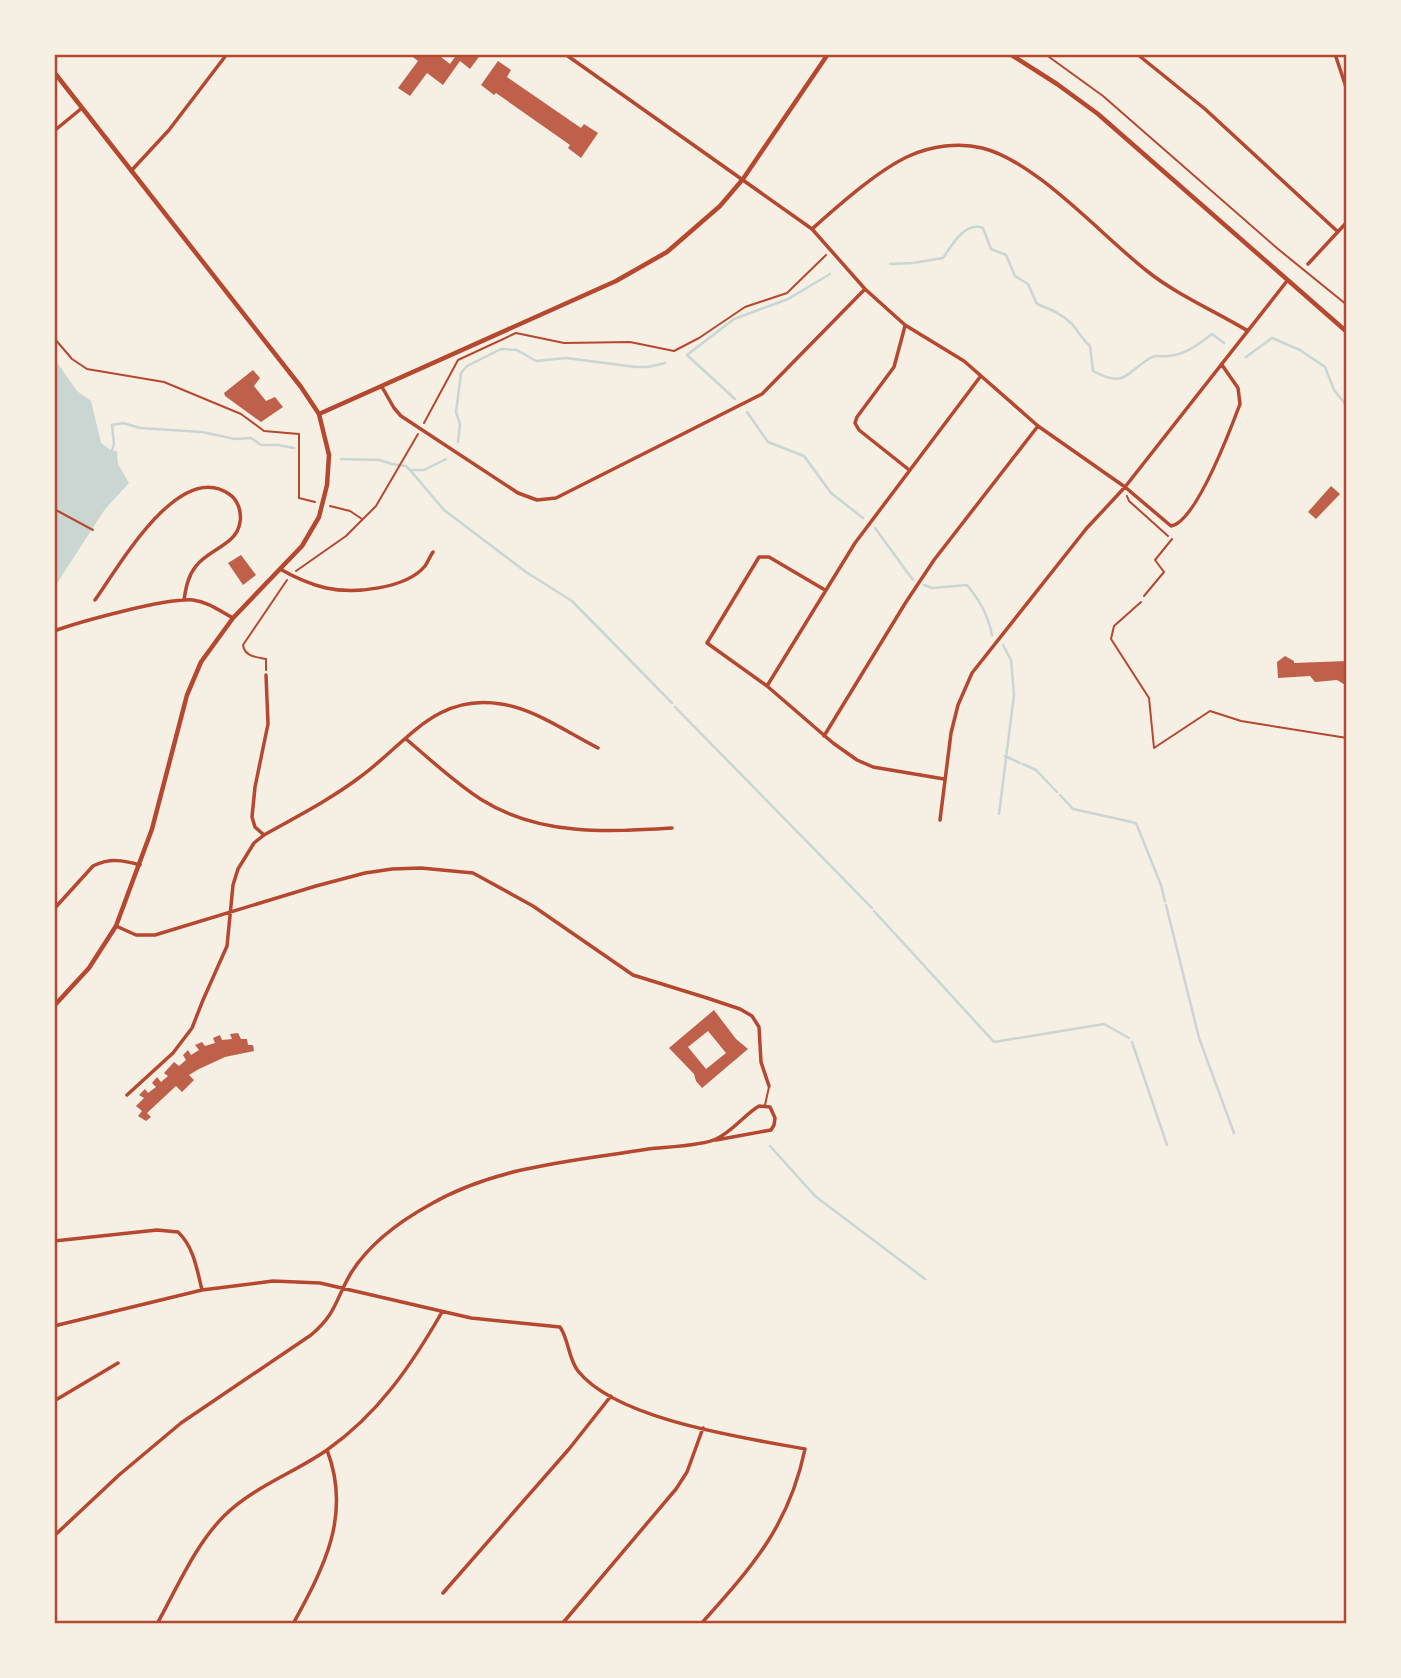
<svg xmlns="http://www.w3.org/2000/svg" width="1401" height="1678" viewBox="0 0 1401 1678" font-family="Quicksand,sans-serif">
  <style>
    .water { fill: #c9d6d2 }
    .lines { fill: none; stroke-linecap: round; stroke-linejoin: round }
    .stream { stroke: #c9d6d2; stroke-width: 2.5 }
    .building { fill: #bf614a; fill-rule: evenodd }
    .path { stroke: #b5482f; stroke-width: 2 }
    .service { stroke: #b5482f; stroke-width: 2 }
    .minor { stroke: #b5482f; stroke-width: 3.5 }
    .tertiary { stroke: #b5482f; stroke-width: 4.5 }
    .secondary { stroke: #b5482f; stroke-width: 4.5 }
    .neatline { fill: none; stroke: #b5482f; stroke-width: 2.5 }
  </style>
  <rect width="100%" height="100%" fill="#f6efe4"/>
  <!-- water -->
  <path class="water" d="M54 358 77 391 91 401 101 443 112 451H117L118 464 129 483 105 509 54 588Z"/>
  <g class="lines">
    <!-- stream -->
    <path class="stream" d="M890 264 913 263 943 258C952 245 965 221 983 228L991 249 1006 255 1015 276 1028 284 1037 304C1050 309 1062 314 1072 324 1078 331 1082 339 1090 346L1093 371C1127 389 1125 372 1152 357 1157 355 1162 357 1168 356 1185 355 1199 344 1212 334L1224 343
      M1246 357 1272 338 1300 350 1325 367 1334 390 1347 406
      M735 399 687 355 734 319 788 299 830 274
      M747 412 768 442 804 456 831 493 863 518
      M458 442 460 424 456 412 461 373 467 366 501 349 517 350 536 361 566 358 636 367H648L665 363
      M112 451 114 444 112 425 123 423 140 428 202 432 235 439 251 438 261 445H278L294 448
      M341 459 379 460 392 464 406 466 410 470H424L446 459
      M410 470 444 510 526 572 572 601 672 703
      M875 528 913 580
      M924 585 932 588 967 585C980 601 988 615 992 635
      M675 707 872 908
      M1005 756 1020 763
      M1023 764 1036 770 1057 792
      M1060 795 1073 809 1132 822
      M999 814 1014 695 1011 660 1003 645
      M1134 823H1136L1161 885 1165 901
      M1166 905 1199 1038 1234 1133
      M874 911 994 1042 1104 1024 1129 1038
      M1132 1042 1167 1145
      M770 1146 815 1196 925 1279"/>
  </g>
  <!-- building -->
  <path class="building" d="M409 54H437L450 64 455 57 450 54H481L470 69 460 61 443 85 427 73 410 96 398 88 418 61Z
    M498 61 511 70 507 77 581 128 584 124 598 133 581 158 568 148 570 145 496 93 494 95 481 85Z
    M253 370 260 378 254 386 266 401 275 397 283 407 261 422 225 396 224 393Z
    M1331 486 1340 494 1316 519 1308 512Z
    M241 555 256 575 243 585 228 563Z
    M1285 656 1294 661V663L1347 661V686L1337 680 1315 682 1310 676 1278 678 1277 662Z
    M714 1010 736 1039 748 1049 702 1088 696 1081 694 1074 669 1048ZM708 1031 726 1053 706 1069 688 1047Z
    M238 1033 241 1039H247L248 1045H253L254 1051 225 1057 199 1069 189 1075 194 1080 182 1092 176 1086 147 1113 151 1117 146 1121 138 1116 142 1111 136 1106 144 1098 139 1095 145 1089 148 1093 156 1087 152 1083 157 1077 161 1082 168 1076 164 1073 174 1062 179 1066 186 1060 183 1055 188 1050 191 1055 199 1050 195 1045 202 1042 205 1046 215 1043 213 1038 220 1035 222 1040 232 1039 230 1034Z"/>
  <g class="lines">
    <!-- path -->
    <path class="path" d="M1045 54 1103 96 1278 249 1347 305
      M54 338 72 359 87 369 164 382 241 414 264 431 299 434V498L315 502
      M424 423 458 360 516 333 564 343 630 342 674 351 699 338 745 307 787 293 826 255
      M1127 496 1129 501 1168 536
      M330 506 350 511 362 519
      M54 509 93 530
      M296 571 346 536 376 506 418 434
      M1141 602 1114 626 1111 639 1149 698 1154 748 1210 711 1241 721 1347 738
      M266 670V659C256 657 245 657 243 645L287 580"/>
    <!-- service -->
    <path class="service" d="M1144 596 1164 572 1155 560 1172 539
      M765 1105 769 1087"/>
    <!-- minor -->
    <path class="minor" d="M565 54 812 229 865 289 905 325 964 361 1038 426 1125 487 1171 526C1196 522 1231 428 1240 404L1238 388 1222 365
      M1137 54 1205 109 1337 231
      M1335 54 1347 90
      M54 131 82 108
      M131 171 169 130 227 54
      M812 229C838 206 878 170 909 156 931 146 959 142 982 148 1036 161 1102 236 1147 271 1177 295 1215 311 1248 331
      M1308 264 1347 222
      M905 326 894 367 857 417 855 423 859 430 908 469
      M382 387 394 408 401 416 518 493 537 500 556 498 762 394 865 289
      M280 569C294 577 309 584 326 588 353 594 406 589 425 566 428 562 430 556 433 552
      M825 590 769 557H759L707 643 767 686 833 743 857 760 873 767 944 779
      M95 600C118 568 179 459 229 494 237 499 242 511 240 522 237 545 209 549 196 566 188 576 186 587 184 600
      M54 631C82 621 166 598 193 600 208 602 220 611 233 618
      M767 686 855 543 980 377
      M824 736 906 602 934 560 1038 426
      M406 739C431 760 455 783 482 800 540 836 607 832 672 828
      M940 820 951 733 958 705 972 673 1086 529 1125 487 1287 281
      M264 835 255 827 252 817 255 787 268 724 266 675
      M54 909 93 866C109 858 123 860 140 865
      M116 926 136 935H155L316 886 365 873 392 869 421 868 473 873 533 906 633 975 707 998 740 1009 752 1016 759 1027 761 1062 769 1086
      M127 1095 173 1053 192 1028 203 1000 227 946 233 885 238 869 254 843 264 835C296 817 331 799 360 777 407 743 435 693 501 704 535 709 568 733 598 748
      M54 1241 157 1230 178 1232C194 1247 197 1270 202 1290
      M54 1326 202 1290 273 1281 320 1283 471 1318 560 1327C569 1340 568 1358 578 1371 617 1420 745 1438 805 1449 789 1526 752 1567 701 1624
      M54 1401 118 1363
      M54 1536 119 1475 181 1423 311 1335C337 1313 335 1300 351 1273 369 1244 402 1220 431 1204 497 1166 574 1161 648 1149 664 1147 703 1146 716 1139 732 1132 744 1115 759 1106L770 1107 775 1118 774 1125 771 1130 716 1140
      M443 1593 569 1449 611 1396
      M157 1624C177 1588 195 1545 224 1516 253 1487 294 1473 327 1450 378 1414 411 1366 442 1312
      M293 1624C324 1567 352 1515 327 1450
      M562 1624 676 1489 687 1472 703 1428"/>
    <!-- tertiary -->
    <path class="tertiary" d="M319 414 616 281 667 252 720 206 743 179 828 54"/>
    <!-- secondary -->
    <path class="secondary" d="M1010 54 1057 84 1098 114 1347 332
      M54 72 301 387 319 414 329 455 327 485 319 517 302 546 233 618 201 662 187 695 152 829 116 926 89 968 54 1006"/>
  </g>
  <!-- border -->
  <rect width="1401" height="1678" fill="none" stroke="#f6efe4" stroke-width="112"/>
  <rect x="56" y="56" width="1289" height="1566" class="neatline"/>
</svg>
